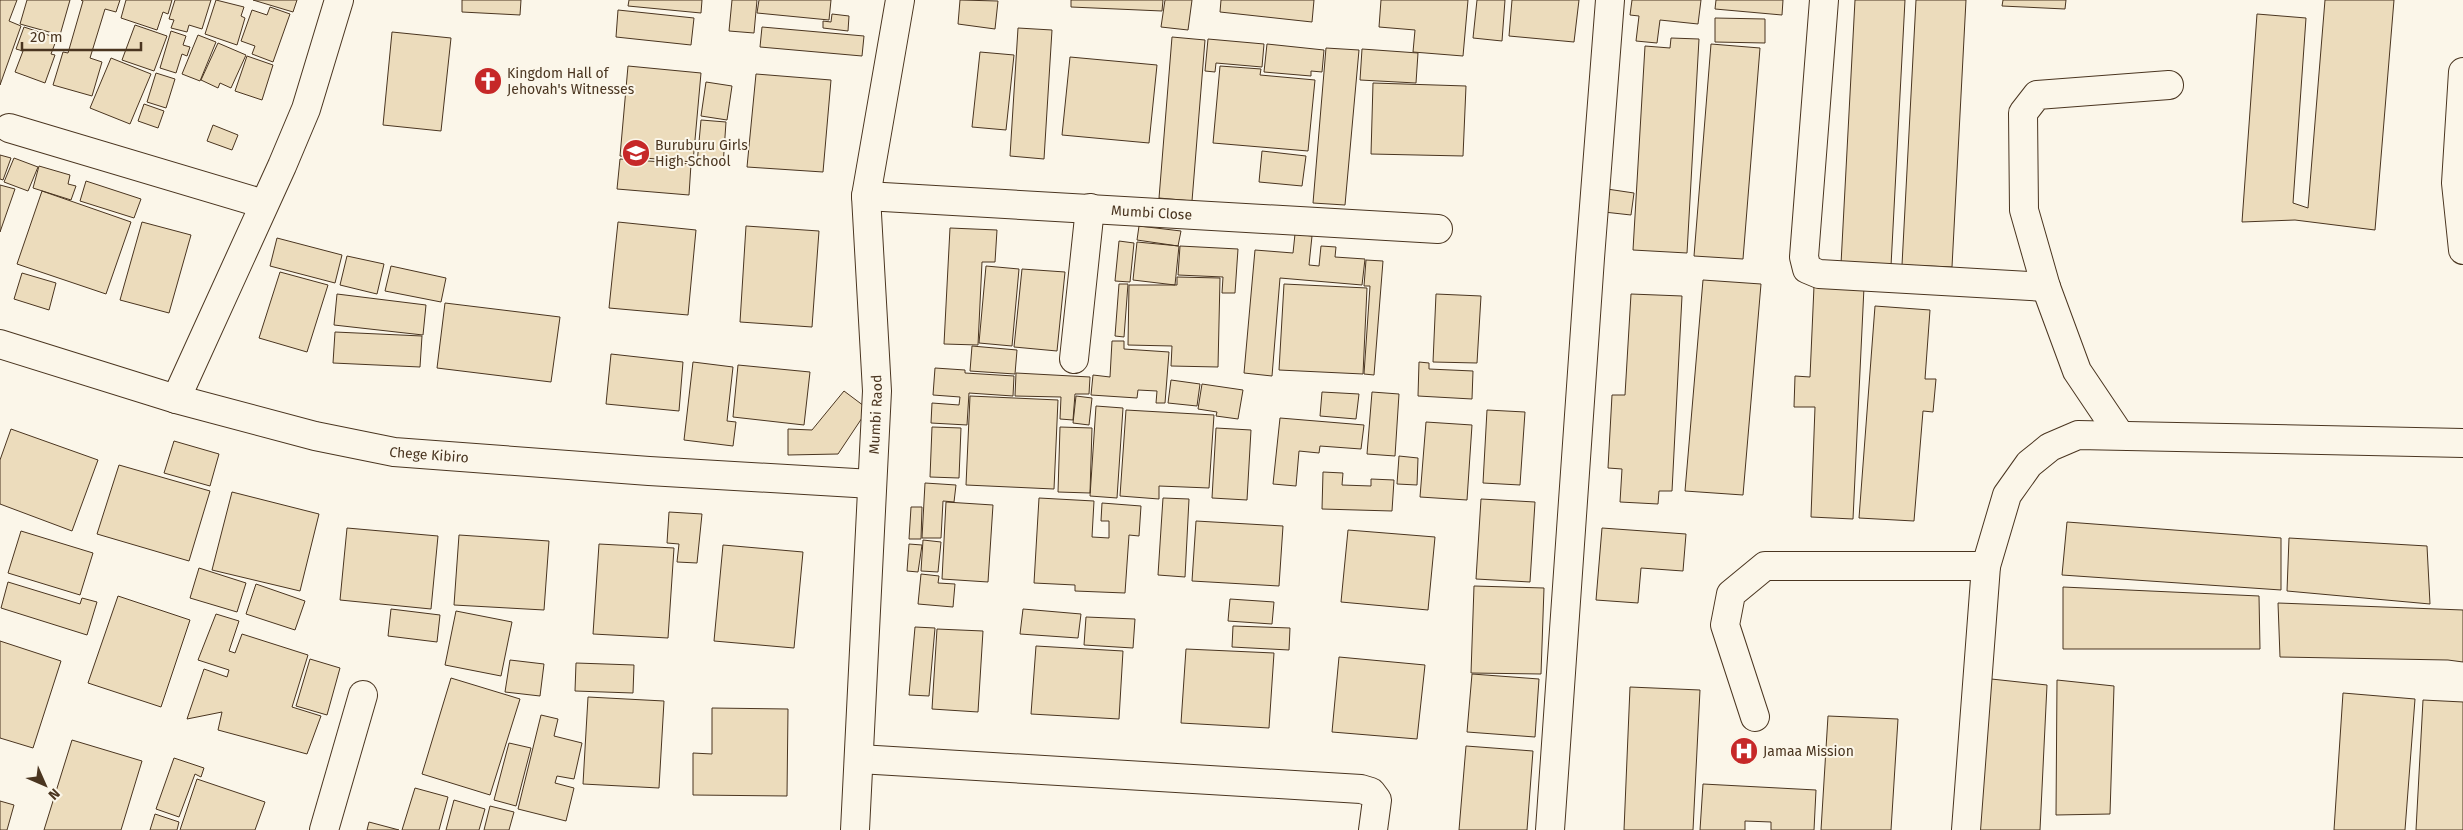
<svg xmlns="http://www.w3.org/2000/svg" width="2463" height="830" viewBox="0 0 2463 830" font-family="'Fira Sans',sans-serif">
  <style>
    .building { fill: #ecdcbc; stroke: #4a3520 }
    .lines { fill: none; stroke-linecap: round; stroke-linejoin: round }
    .minor-casing { stroke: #4a3520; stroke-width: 30 }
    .minor { stroke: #fbf6e9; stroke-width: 28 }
    .labels { text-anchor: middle; stroke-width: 4; stroke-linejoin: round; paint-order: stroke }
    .poi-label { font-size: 14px; fill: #4a3520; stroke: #fbf6e9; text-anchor: start }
    .street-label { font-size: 14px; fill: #4a3520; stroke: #fbf6e9 }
  </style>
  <rect width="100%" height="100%" fill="#fbf6e9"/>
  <!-- building -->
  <path class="building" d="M0 0H17L9 21 21 26 0 85Z
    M27 0H70L60 35 20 24Z
    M81 0H120L116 12 105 9 90 58 102 62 92 96 53 85 63 52 68 53 83 1Z
    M126 0H172L168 14 163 12 157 30 121 18Z
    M175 0H211L202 29 189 25 187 32 171 28 174 20 169 19Z
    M216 0 244 7 241 16 245 18 237 45 205 34Z
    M253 0H297L293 12Z
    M462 0H521L520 15 462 12Z
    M629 0H702L701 13 628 6Z
    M732 0H757L754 33 729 31Z
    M759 0H831L829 20 757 13Z
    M960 0 998 1 995 29 958 24Z
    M1071 0H1163L1162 11 1071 7Z
    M1165 0H1192L1188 30 1161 27Z
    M1221 0H1314L1312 22 1220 12Z
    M1381 0H1468L1463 56 1413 52 1415 30 1379 27Z
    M1477 0H1505L1502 41 1473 38Z
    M1512 0H1579L1574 42 1509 36Z
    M1632 0H1701L1698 24 1660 20 1657 43 1636 41 1639 16 1630 15Z
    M1716 0H1783L1782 15 1715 9Z
    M1855 0H1905L1891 266 1841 264Z
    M1916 0H1966L1952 267 1902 265Z
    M2003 0H2066L2065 9 2002 6Z
    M2325 0H2394L2375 230 2295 220 2242 222 2257 14 2306 18 2293 203 2308 208Z
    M270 7 290 14 273 62 252 54 255 46 241 41 252 10 267 15Z
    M618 10 694 18 691 45 616 37Z
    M832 14 849 16 848 31 823 28V21L831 22Z
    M1715 18 1765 19V43L1715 42Z
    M135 25 167 36 154 71 122 60Z
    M24 27 57 38 51 54 55 55 45 83 15 72 23 51 16 49Z
    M762 27 864 36 862 56 760 47Z
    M1018 28 1052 30 1044 159 1010 156Z
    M171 31 186 36 183 45 190 47 187 56 182 54 176 73 160 68Z
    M392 32 451 38 441 131 383 125Z
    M198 35 216 42 200 81 182 74Z
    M1172 37 1205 40 1192 201 1159 198Z
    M1671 38 1699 39 1687 253 1633 250 1645 46 1670 48Z
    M1208 39 1264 44 1262 67 1216 63 1215 72 1205 71Z
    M218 43 246 55 231 88 220 83 218 88 201 80Z
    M1267 44 1324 50 1322 72 1311 71V76L1264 72Z
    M1711 44 1760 48 1743 259 1694 256Z
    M1326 48 1359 50 1345 205 1313 203Z
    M1362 49 1418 53 1416 83 1360 80Z
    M980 52 1014 55 1006 130 972 127Z
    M247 56 273 65 262 100 235 91Z
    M1070 57 1157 65 1149 143 1062 135Z
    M111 58 151 74 130 124 90 108Z
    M628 66 701 73 693 162 620 156Z
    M1220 66 1261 69 1260 75 1315 80 1308 151 1213 143Z
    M156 73 175 79 166 108 147 102Z
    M756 74 831 80 823 172 747 167Z
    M706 82 732 86 727 120 701 116Z
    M1373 83 1466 86 1463 156 1371 154Z
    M144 104 164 111 158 128 138 121Z
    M701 120 726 122 723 166 697 164Z
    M213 125 238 135 232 150 207 141Z
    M1262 151 1306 156 1302 186 1259 182Z
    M0 155 11 158 3 180 0 179Z
    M14 158 38 167 28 191 4 182Z
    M620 159 691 164 689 195 617 189Z
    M39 166 70 175 68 184 76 186 71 200 33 188Z
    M86 181 141 199 134 218 80 201Z
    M0 185 15 189 0 232Z
    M1607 189 1634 193 1631 215 1604 212Z
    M42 191 131 222 106 294 17 264Z
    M142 222 191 235 169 313 120 300Z
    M618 222 696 230 688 315 609 308Z
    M746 226 819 231 812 327 740 322Z
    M1139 226 1181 231 1178 246 1137 240Z
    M950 228 997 230 995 262H982L978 345 944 344Z
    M1295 234 1312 236 1309 265 1319 266 1321 246 1336 247 1335 257 1365 259 1362 285 1280 278 1272 376 1244 373 1255 250 1293 253Z
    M277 238 342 255 335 283 270 266Z
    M1119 241 1134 243 1130 282 1115 281Z
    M1137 242 1179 246 1175 285 1133 280Z
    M1180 246 1238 249 1235 293H1222L1223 277 1178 275Z
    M347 256 384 264 377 294 340 285Z
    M1366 260 1383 261 1374 375 1364 374 1370 286H1364Z
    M391 266 446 278 441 302 385 291Z
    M986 266 1019 269 1012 346 979 343Z
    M1022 269 1065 272 1057 351 1014 347Z
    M280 272 328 285 307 352 259 338Z
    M22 273 56 283 49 310 14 299Z
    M1177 277 1220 278 1218 367 1171 366 1172 346 1128 345 1129 285H1177Z
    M1703 280 1761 284 1743 495 1685 491Z
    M1119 284H1128L1124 337 1115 336Z
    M1284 284 1367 288 1363 374 1279 370Z
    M1814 286 1864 287 1853 519 1811 517 1815 407H1794L1795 376 1810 377Z
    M337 294 426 305 423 335 334 325Z
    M1436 294 1481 296 1477 363 1433 362Z
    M1631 294 1682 296 1672 491H1659L1658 504 1620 502 1622 469 1608 468 1612 395H1625Z
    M445 303 560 317 551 382 437 368Z
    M1875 306 1930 310 1925 379H1936L1933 412 1923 411 1914 521 1859 518Z
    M335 332 422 336 420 367 333 363Z
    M1112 341H1124V349L1169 352 1165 403H1156L1157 391 1138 390 1137 398 1091 395 1093 375 1110 377Z
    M972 346 1017 350 1015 374 970 371Z
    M611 354 683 362 679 411 606 404Z
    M693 362 733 367 727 421 736 422 733 446 684 440Z
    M1419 362 1429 363V369L1473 371 1472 399 1418 396Z
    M738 365 810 372 804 425 733 417Z
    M935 368 965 370V373L1014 376 1013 396 969 393 967 425 931 423 932 403 959 405 960 397 933 395Z
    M1016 373 1090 377 1089 394H1075L1073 420 1060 419 1061 397 1015 396Z
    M1171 380 1200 384 1197 406 1168 403Z
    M1202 384 1243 390 1238 419 1216 416 1217 412 1198 409Z
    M844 391 868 409 838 454 788 455V429L812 430Z
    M1322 392 1359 394 1356 419 1320 416Z
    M1372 392 1399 394 1395 456 1367 454Z
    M970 396 1058 400 1054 489 966 485Z
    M1076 396 1092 398 1089 425 1073 423Z
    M1096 406 1123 408 1117 498 1090 496Z
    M1126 410 1214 415 1209 488 1159 486V499L1120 496Z
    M1487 410 1525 412 1520 485 1483 483Z
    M1280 418 1364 425 1361 449 1320 446 1319 453 1299 451 1296 486 1273 484Z
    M1426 422 1472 425 1467 500 1420 497Z
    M932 427 961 428 959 478 930 477Z
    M1060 427 1092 428 1090 493 1058 492Z
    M1216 428 1251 430 1247 500 1212 498Z
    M11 429 98 460 72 531 0 504V460Z
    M174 441 219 454 210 486 164 473Z
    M1399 456 1418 458 1417 485 1397 484Z
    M119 465 210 491 189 561 97 534Z
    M1323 472 1343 473 1342 485 1371 486V479L1394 480 1392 511 1322 509Z
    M925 483 956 485 954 502 943 501 941 538H922Z
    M232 492 319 514 300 591 212 570Z
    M1039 498 1094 501 1092 537 1109 538V521H1101L1102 503 1141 506 1139 536 1129 535 1125 593 1075 591V585L1034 583Z
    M1163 498 1189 499 1185 577 1158 575Z
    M1481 499 1535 502 1530 582 1476 579Z
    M946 502 993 505 988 582 942 579Z
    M911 507H922L921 539H909Z
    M669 512 702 514 697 563 677 562 679 544 667 543Z
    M1196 521 1283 526 1279 586 1192 581Z
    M2067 522 2281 538V590L2062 575Z
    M347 528 438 536 431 609 340 600Z
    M1602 528 1686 534 1683 571 1641 568 1638 603 1596 600Z
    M1348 530 1435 537 1428 610 1341 602Z
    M21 531 93 553 80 595 8 573Z
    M459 535 549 541 544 610 454 605Z
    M2289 538 2427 546 2430 604 2287 591Z
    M923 540 941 542 938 572 921 571Z
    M599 544 674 548 668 638 593 634Z
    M909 544 922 545 918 572 907 571Z
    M723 545 803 552 794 648 714 641Z
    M199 568 246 583 237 612 190 598Z
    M921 574 939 576 938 583 955 584 953 607 918 604Z
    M8 582 80 604 82 598 97 602 87 635 1 608Z
    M256 584 305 601 295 630 246 614Z
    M1474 586 1544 588 1541 674 1471 673Z
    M2063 587 2259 596 2260 649H2063Z
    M118 596 190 620 161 707 88 683Z
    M1230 599 1274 602 1272 624 1228 621Z
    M2278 603 2463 610V662L2448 660 2280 657Z
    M391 609 440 615 437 642 388 636Z
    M1023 609 1081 614 1078 638 1020 634Z
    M456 611 512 622 501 676 445 665Z
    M216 614 239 621 229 651 235 653 242 634 308 655 292 707 321 716 307 754 218 730 222 712 187 719 204 669 227 677 229 670 198 660Z
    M1086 617 1135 619 1133 648 1084 645Z
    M1233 626 1290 628 1289 650 1232 647Z
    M915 627 935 628 929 696 909 695Z
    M937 629 983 631 978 712 932 709Z
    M0 641 61 661 33 748 0 738Z
    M1036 646 1123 651 1119 719 1031 714Z
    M1186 649 1274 653 1269 728 1181 723Z
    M1339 657 1425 665 1417 739 1332 732Z
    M310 659 340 668 327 715 296 706Z
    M510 660 544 664 540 696 505 692Z
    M576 663 634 665 633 693 575 691Z
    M1472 674 1539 679 1535 737 1467 732Z
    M451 678 520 699 490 795 422 774Z
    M1982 678 2047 685 2040 830H1974Z
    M2057 680 2114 686 2110 814 2056 815Z
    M1630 687 1700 690 1693 830H1624Z
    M2343 693 2415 699 2405 830H2334Z
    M588 697 664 701 659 788 583 784Z
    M2423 700 2463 702V830H2416Z
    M712 708 788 709 787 796 693 795V753L712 754Z
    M541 715 558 719 554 736 582 743 574 779 557 776 555 783 574 788 566 821 518 809Z
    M1828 716 1898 719 1891 830H1821Z
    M72 740 142 761 121 830H44Z
    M509 743 531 748 516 806 494 800Z
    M1466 746 1533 751 1527 830H1459Z
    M174 758 204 768 201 777 195 774 179 817 156 809Z
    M197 779 265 802 255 830H180Z
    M1703 784 1816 790 1814 830H1771V822L1745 821V830H1700Z
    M415 788 448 797 439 830H402Z
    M454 800 485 809 479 830H446Z
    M0 801 14 805 7 830H0Z
    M490 806 514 812 509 830H484Z
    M155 814 179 822 177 830H150Z
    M369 822 399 830H367Z"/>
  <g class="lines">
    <defs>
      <g id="minor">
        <path d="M1824 0 1804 257 1807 269 1819 274 2046 287"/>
        <path d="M2463 72 2456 183 2463 250"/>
        <path d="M9 128 264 204"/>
        <path id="s1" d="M866 196 1438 229"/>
        <path id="s2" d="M0 344 176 399 315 436 394 452 649 471 872 484"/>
        <path d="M1074 359 1090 208"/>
        <path d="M176 399 282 166 306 109 339 0"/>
        <path d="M2120 435 2077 371 2046 287 2024 210 2023 113 2037 95 2169 85"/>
        <path d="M1755 717 1725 625 1731 594 1765 566H1986"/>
        <path d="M859 759 1361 789 1371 792 1377 800 1373 830"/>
        <path d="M324 830 363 695"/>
        <path id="s3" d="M855 830 877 391 866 196 900 0"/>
        <path d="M1550 830 1590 258 1610 0"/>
        <path d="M1966 830 1986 566 2007 495 2029 464 2050 447 2078 435 2463 443"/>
      </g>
    </defs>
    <!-- minor casing -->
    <use href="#minor" class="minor-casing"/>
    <!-- minor -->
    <use href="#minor" class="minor"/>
  </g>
  <!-- icons -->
  <defs>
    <symbol id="church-disc" viewBox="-11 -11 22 22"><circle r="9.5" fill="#c62828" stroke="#fbf6e9"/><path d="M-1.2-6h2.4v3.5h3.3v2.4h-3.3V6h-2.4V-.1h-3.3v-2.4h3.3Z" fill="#fff"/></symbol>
    <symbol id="school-disc" viewBox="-11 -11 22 22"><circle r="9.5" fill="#c62828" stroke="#fbf6e9"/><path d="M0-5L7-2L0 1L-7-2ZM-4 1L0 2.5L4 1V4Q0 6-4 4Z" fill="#fff"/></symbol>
    <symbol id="hospital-disc" viewBox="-11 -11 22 22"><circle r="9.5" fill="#c62828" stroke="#fbf6e9"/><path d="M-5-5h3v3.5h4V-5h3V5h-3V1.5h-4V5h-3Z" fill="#fff"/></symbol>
  </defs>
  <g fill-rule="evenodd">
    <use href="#church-disc" x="472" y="65" width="32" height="32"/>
    <use href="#school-disc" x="620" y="137" width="32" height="32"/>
    <use href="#hospital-disc" x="1728" y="735" width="32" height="32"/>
  </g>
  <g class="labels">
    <!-- poi labels -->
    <g class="poi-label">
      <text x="507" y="78">Kingdom Hall of<tspan x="507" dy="16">Jehovah's Witnesses</tspan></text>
      <text x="655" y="150">Buruburu Girls<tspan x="655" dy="16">High School</tspan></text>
      <text x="1763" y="756">Jamaa Mission</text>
    </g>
    <!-- street labels -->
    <g class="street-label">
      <text dy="5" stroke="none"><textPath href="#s1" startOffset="286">Mumbi Close</textPath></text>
      <text dy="5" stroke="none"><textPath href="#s3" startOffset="416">Mumbi Raod</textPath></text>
      <text dy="5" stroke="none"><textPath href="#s2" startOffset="444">Chege Kibiro</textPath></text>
    </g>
  </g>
  <!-- north arrow -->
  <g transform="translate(45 785) rotate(135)" stroke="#fbf6e9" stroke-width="4" paint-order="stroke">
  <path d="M0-4L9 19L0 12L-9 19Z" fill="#4a3520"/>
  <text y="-8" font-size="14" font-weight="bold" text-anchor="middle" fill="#4a3520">N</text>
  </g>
  <!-- scale -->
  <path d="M22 42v8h119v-8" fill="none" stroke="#4a3520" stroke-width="2.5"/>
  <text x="30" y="42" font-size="15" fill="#4a3520" stroke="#fbf6e9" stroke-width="4" paint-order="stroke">20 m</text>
</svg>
